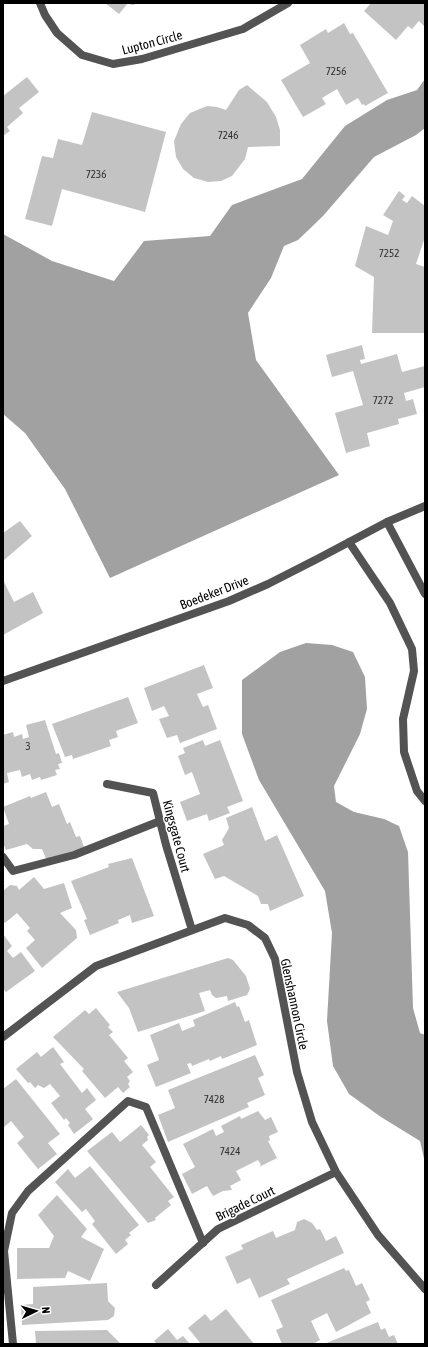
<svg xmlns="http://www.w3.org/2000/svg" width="428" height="1347" viewBox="0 0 428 1347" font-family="'Asap Condensed',sans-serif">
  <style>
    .water { fill: #a1a1a1 }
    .building { fill: #c3c3c3 }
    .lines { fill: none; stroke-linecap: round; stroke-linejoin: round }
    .service { stroke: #535353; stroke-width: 8 }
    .minor { stroke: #535353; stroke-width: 8 }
    .tertiary { stroke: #535353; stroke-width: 8 }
    .labels { text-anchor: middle; stroke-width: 3; stroke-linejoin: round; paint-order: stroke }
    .number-label { font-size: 11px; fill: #313131 }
    .street-label { font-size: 13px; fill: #000; stroke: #fff }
  </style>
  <rect width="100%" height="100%" fill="#fff"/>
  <!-- water -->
  <path class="water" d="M425 79V128L416 135 374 157 323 216 298 240 284 246 271 278 248 313 256 360 339 475 110 578 65 489 25 433 3 414V234L52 261 114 281 144 241 210 236 232 205 302 179 345 126 387 100 417 90Z
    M306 643 332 645 353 652 365 677 367 709 360 734 334 786 336 802 354 812 384 819 399 826 408 852 413 1008 420 1033 425 1035V1163L420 1141 381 1117 349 1094 333 1066 327 1021 332 933 325 891 259 780 242 734V680L280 652Z"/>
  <!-- building -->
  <path class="building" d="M105 3H136V4L132 5 128 3 119 14Z
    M371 3H425V27L419 21 412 29 408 26 396 40 364 11Z
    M344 23 350 34 353 33 388 93 365 106 364 104 362 105 358 98 346 105 337 89 322 98 326 104 303 117 281 80 310 63 300 45 326 29 328 33Z
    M27 77 39 92 19 108 23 113 7 127 10 131 3 136V96Z
    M247 85 267 102 276 117 280 130V146L248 147 245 159 232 176 221 181 208 182 194 178 183 169 176 157 174 141 181 124 190 113 207 106 217 107 226 110 239 90Z
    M92 112 166 132 145 212 62 189 52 226 25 219 42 156 53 158 58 139 82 145Z
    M399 191 405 196 402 200 407 203 412 196 425 206V241L424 240 416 264 425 267V333H372L374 277 355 266 366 226 388 235 393 221 383 215Z
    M362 345 365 359 360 360 361 364 397 354 402 372 425 366V387L404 393 406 401 413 399 417 414 398 419 399 424 367 433 370 446 346 453 335 413 363 405 353 371 332 377 326 355Z
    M20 521 32 536 3 561V533Z
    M3 580 14 602 33 592 43 613 3 635Z
    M204 665 213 688 197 694 203 707 208 705 217 729 180 743 177 735 167 738 159 719 169 716 164 706 152 711 144 688Z
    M128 697 138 723 116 731 118 737 109 740 111 746 73 759 72 755 65 757 52 724Z
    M45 720 56 754 59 753 62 763 58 764 60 769 55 770 57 775 41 780 40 777 32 780 30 774 22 777 20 770 7 773 9 782 3 784V735L13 732 14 737 22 734 23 739 29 737 26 725Z
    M203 740 205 746 220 740 243 801 227 807 230 813 209 821 207 814 187 821 180 802 200 794 192 772 185 775 178 756 185 753 183 748Z
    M46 792 52 807 59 804 67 824 70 822 76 837 80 836 84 847 47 861 42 849H33L27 844 6 850 3 843V826L9 824 3 807 30 796 31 798Z
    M252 807 265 841 277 835 304 896 270 911 268 904H261L258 896 224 876 215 879 203 854 224 845 222 840 229 828 226 818Z
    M132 858 154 916 132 923 130 915 118 920 119 923 90 935 84 920 87 919 71 881 109 867 108 864Z
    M34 877 44 889 64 883 72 908 60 913 76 930 77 938 42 968 26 948 35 940 27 931 30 928 17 913 5 923 3 920V891L10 885 17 886 19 890Z
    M3 934 12 946 7 951 13 958 21 952 35 971 6 992 3 989Z
    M228 958 233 960 246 976 250 989 247 995 228 1001 227 996 216 998 212 995 210 990 199 993 205 1011 138 1032 129 1008 117 992Z
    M235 1002 237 1007 239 1006 245 1022 249 1020 257 1045 222 1059 221 1056 210 1061 209 1059 192 1066 191 1063 187 1064 191 1073 156 1087 147 1065 159 1060 150 1035 179 1023 182 1031 195 1026 193 1020Z
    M96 1008 110 1025 108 1027 113 1032 109 1035 128 1058 124 1061 133 1072 127 1077 130 1081 128 1084 130 1087 123 1093 118 1087 105 1098 82 1071 84 1069 53 1037 85 1010 89 1014Z
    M53 1047 64 1062 60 1064 82 1093 87 1088 96 1100 85 1109 93 1119 74 1134 68 1125 70 1123 66 1118 64 1120 51 1103 60 1096 50 1084 44 1088 38 1085 35 1088 30 1082 28 1083 16 1069 37 1052 41 1057Z
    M255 1055 264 1075 258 1078 265 1095 247 1103 249 1107 168 1142 158 1115 175 1108 168 1090Z
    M16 1079 60 1134 48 1143 57 1154 38 1169 17 1143 24 1137 11 1121 3 1128V1089Z
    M258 1111 265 1120 271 1117 278 1132 269 1136 270 1140 268 1141 277 1158 259 1167 261 1165 258 1160 236 1171 241 1180 230 1186 232 1190 223 1191 213 1196 207 1186 192 1194 182 1174 195 1167 183 1144 213 1129 216 1136 224 1132 221 1126 240 1116 241 1119Z
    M141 1125 149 1135 147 1137 148 1140 142 1145 156 1162 150 1167 174 1197 168 1201 171 1205 155 1218 156 1220 148 1223 87 1151 112 1132 120 1142Z
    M90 1166 139 1225 129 1233 131 1235 125 1240 128 1244 116 1254 92 1224 95 1221 86 1209 82 1212 55 1182 68 1169 75 1178Z
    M57 1195 87 1229 81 1237 104 1249 90 1281 68 1271 65 1278 17 1279V1248H49L54 1236 38 1215Z
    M304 1219 312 1223 317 1230 320 1229 326 1241 336 1236 344 1253 287 1279 290 1284 259 1298 250 1278 237 1284 225 1257 243 1249 241 1245 273 1231 276 1238 295 1230 297 1222Z
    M344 1268 346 1271 349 1270 356 1286 362 1283 370 1300 366 1302 371 1313 336 1332 327 1313 311 1321 320 1340 313 1344H282L276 1330 283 1327 271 1300Z
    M107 1283 108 1301 115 1308 114 1316 108 1320 22 1325 21 1305 33 1304V1287Z
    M226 1309 254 1344H201L188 1328 205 1314 211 1321Z
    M378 1322 381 1330 385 1328 389 1337 394 1335 398 1344H324Z
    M168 1329 177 1340 183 1336 190 1344H157L154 1341Z
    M107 1330 121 1344H36L35 1331Z"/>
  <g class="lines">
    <!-- service -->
    <path class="service" d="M3 857 13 871 74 855 160 821
      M13 1344 4 1251 12 1213 28 1191 128 1101 146 1107 203 1243"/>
    <!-- minor -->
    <path class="minor" d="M40 3 45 15 57 33 82 55 113 64 142 59 243 29 288 3
      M387 522 425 594
      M349 542 390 603 412 649 414 671 403 719 404 752 417 791 425 801
      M107 784 153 793 166 845 192 930
      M3 1037 96 966 225 918 248 925 265 938 275 959 297 1072 312 1122 336 1172 378 1235 425 1289
      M156 1285 218 1229 336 1172"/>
    <!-- tertiary -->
    <path class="tertiary" d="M3 681 229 601 268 584 319 558 387 522 425 506"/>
  </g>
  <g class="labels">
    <!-- number labels -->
    <g class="number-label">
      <text x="336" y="75">7256</text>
      <text x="228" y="139">7246</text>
      <text x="96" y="178">7236</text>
      <text x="389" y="257">7252</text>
      <text x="383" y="404">7272</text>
      <text x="28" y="750">3</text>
      <text x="214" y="1103">7428</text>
      <text x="230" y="1155">7424</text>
    </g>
    <!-- street labels -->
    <g class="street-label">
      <text transform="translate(152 42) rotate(-15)" y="5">Lupton Circle</text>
      <text transform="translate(214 592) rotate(-21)" y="5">Boedeker Drive</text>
      <text transform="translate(177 836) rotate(75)" y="5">Kingsgate Court</text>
      <text transform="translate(295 1004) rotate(78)" y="5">Glenshannon Circle</text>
      <text transform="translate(245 1203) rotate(-26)" y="5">Brigade Court</text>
    </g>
  </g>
  <!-- border -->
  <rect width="428" height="1347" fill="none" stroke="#000000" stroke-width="8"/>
  <!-- north arrow -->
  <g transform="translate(36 1311) rotate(85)" stroke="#ffffff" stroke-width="3" paint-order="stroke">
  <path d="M0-3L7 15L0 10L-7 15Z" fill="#000000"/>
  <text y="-6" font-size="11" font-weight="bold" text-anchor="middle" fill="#000000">N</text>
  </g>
</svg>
